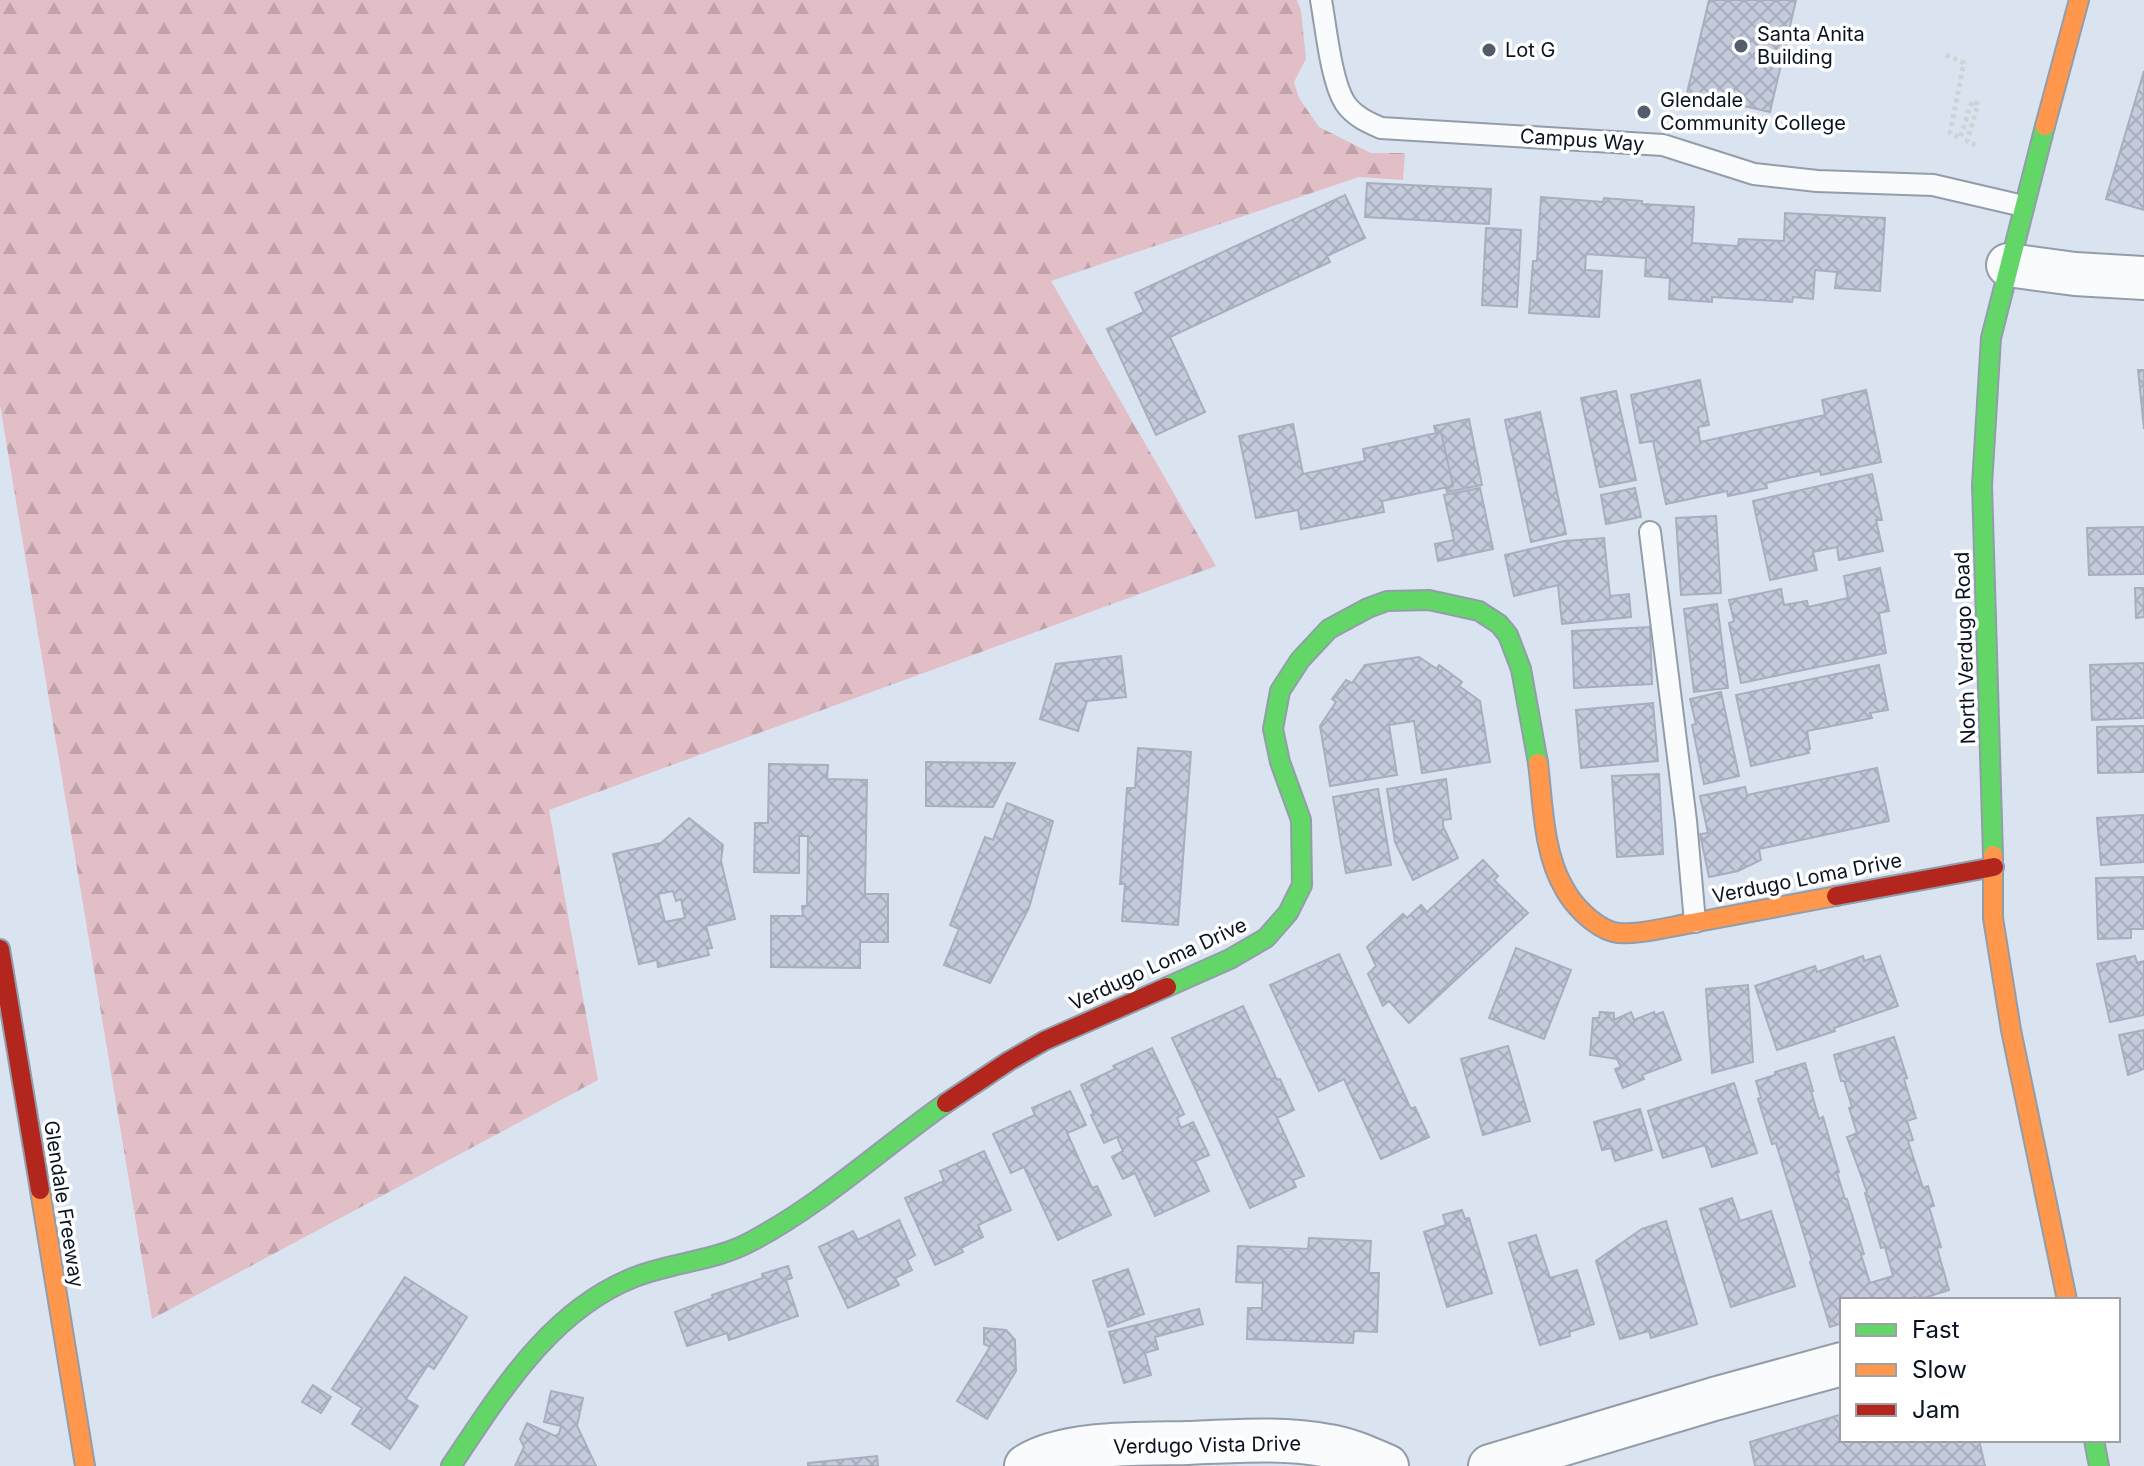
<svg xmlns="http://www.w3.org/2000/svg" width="2144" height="1466" viewBox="0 0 2144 1466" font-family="Inter,sans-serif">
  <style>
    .forest { fill: url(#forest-firs) }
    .building { fill: url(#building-cross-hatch); stroke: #a8aebc; stroke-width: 2; fill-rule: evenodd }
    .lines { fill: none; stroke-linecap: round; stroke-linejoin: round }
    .lane-casing { stroke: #939daa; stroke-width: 24 }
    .street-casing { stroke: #939daa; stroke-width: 46 }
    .fast-casing { stroke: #939daa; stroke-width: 22 }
    .slow-casing { stroke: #939daa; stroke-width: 22 }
    .jam-casing { stroke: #939daa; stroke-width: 22 }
    .path { stroke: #cfd2d6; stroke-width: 5; stroke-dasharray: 4 4; stroke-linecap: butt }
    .lane { stroke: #f9fbfd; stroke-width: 20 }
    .street { stroke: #f9fbfd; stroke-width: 42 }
    .fast { stroke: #63d668; stroke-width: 18 }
    .slow { stroke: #ff974d; stroke-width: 18 }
    .jam { stroke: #b3261e; stroke-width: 18 }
    .poi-dot { fill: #525c6a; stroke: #fff; stroke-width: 3 }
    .labels { text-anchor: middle; stroke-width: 7; stroke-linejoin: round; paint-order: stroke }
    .poi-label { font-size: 20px; fill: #091321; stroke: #fff; text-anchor: start }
    .street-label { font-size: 20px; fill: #091321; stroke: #fff }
  </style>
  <defs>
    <pattern id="forest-firs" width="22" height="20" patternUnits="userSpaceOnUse" patternTransform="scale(2)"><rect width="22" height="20" fill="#e2bec7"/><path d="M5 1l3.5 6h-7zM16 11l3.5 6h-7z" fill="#c1a2ab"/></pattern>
    <pattern id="building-cross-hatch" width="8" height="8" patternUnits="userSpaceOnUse" patternTransform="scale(2)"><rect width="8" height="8" fill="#c4cbdc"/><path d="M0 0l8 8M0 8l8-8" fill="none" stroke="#a7adbc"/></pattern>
  </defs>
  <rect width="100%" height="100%" fill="#dae4f1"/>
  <!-- forest -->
  <path class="forest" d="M0 0H1297L1301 11 1306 59 1294 82 1299 98 1319 127 1371 153H1405L1403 180 1359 177 1051 281 1216 566 549 810 598 1080 152 1319 0 405Z"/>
  <!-- building -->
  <path class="building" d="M1709 0H1796L1770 112 1687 93Z
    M2144 71V210L2106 199Z
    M1367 183 1491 189 1489 224 1365 217Z
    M1345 195 1365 238 1327 256 1330 262 1170 337 1205 412 1156 435 1107 329 1144 312 1135 293Z
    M1541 197 1603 202 1604 198 1642 201V204L1694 207 1692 243 1738 246 1739 239 1784 241 1785 213 1885 218 1880 291 1835 288 1837 272 1815 270 1813 299 1793 297 1792 302 1712 297V302L1669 299 1670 278 1645 276 1646 258 1586 254 1585 270 1602 271 1599 317 1529 313 1533 261H1537Z
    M1486 228 1521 230 1517 307 1482 305Z
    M2138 370H2144V429Z
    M1700 380 1709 425 1698 427 1700 442 1825 415 1822 400 1866 390 1881 462 1821 475 1820 471 1766 483 1767 488 1728 496 1727 491 1666 504 1653 441 1640 443 1631 395Z
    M1616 391 1636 480 1600 487 1581 398Z
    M1540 412 1566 534 1531 542 1505 420Z
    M1469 419 1482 485 1447 492 1446 488 1453 486 1441 432 1436 433 1434 426Z
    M1293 424 1303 474 1365 461 1363 449 1441 432 1453 486 1382 501 1384 512 1301 529 1298 510 1256 518 1239 436Z
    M1872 474 1882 520H1876L1883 551 1839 560 1837 547 1813 552 1817 570 1770 580 1753 501Z
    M1480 488 1493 549 1438 561 1435 544 1454 540 1444 495Z
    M1635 488 1641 517 1606 524 1601 495Z
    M1716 516 1721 593 1681 595 1676 518Z
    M2144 527V574L2089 575 2087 528Z
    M1604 538 1610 596 1629 594 1631 617 1562 624 1558 585 1514 596 1505 555 1564 541Z
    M1880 568 1889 611 1879 613 1886 653 1741 683 1729 623 1734 621 1729 600 1781 589 1784 605 1807 601 1808 607 1848 598 1844 576Z
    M2135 588H2144V617L2136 618Z
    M1717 604 1728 688 1694 692 1684 609Z
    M1650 627 1652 684 1574 688 1572 631Z
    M1121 656 1126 697 1087 701 1078 731 1040 719 1056 664Z
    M1419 657 1437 669 1439 665 1462 682 1459 686 1480 701 1490 762 1422 773 1414 721 1389 725 1397 775 1330 786 1320 726 1336 702 1332 699 1346 680 1352 683 1365 665Z
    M2144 663V718L2092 720 2090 665Z
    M1879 665 1888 710 1870 713 1872 718 1807 731 1810 749H1808L1809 753 1751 766 1736 695Z
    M1721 692 1739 776 1704 784 1692 725 1696 724 1690 699Z
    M1653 703 1658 761 1581 768 1576 710Z
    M2144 726V772L2098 773 2097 727Z
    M1138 748 1191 752 1178 925 1122 921 1125 884H1120L1127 788H1135Z
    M926 762 1015 763 993 807 926 806Z
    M769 764 828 765 827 779 867 780 865 894H888V942H860V968L771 967V916H803L802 906H807L808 836H799V873L754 872 755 823H768Z
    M1877 768 1889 821 1759 849 1761 860 1738 871 1709 877 1700 834 1708 833 1700 796 1745 787 1747 795Z
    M1659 774 1663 854 1617 857 1612 776Z
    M1446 779 1451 819 1443 820V826L1458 858 1413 880 1395 842 1387 789Z
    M1378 789 1391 865 1346 873 1333 797Z
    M1007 803 1053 821 1029 908 990 983 944 965 959 929 950 925 985 837 993 840Z
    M2144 815V862L2101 865 2097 818Z
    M689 818 723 845 721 861 735 919 706 926 712 948 707 949 709 955 658 967 657 960 639 964 613 854 661 843ZM673 891 676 901 681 899 685 918 665 922 658 894Z
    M1483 860 1498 876 1494 880 1528 913 1409 1023 1389 1001 1383 1006 1368 974 1376 966 1367 947 1403 914 1407 918 1421 905 1427 912Z
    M2144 877V929H2131V938L2098 939 2096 878Z
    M1516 948 1571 970 1544 1039 1489 1018Z
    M1339 954 1411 1109 1415 1107 1429 1137 1381 1159 1344 1079 1319 1091 1270 985Z
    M1863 956 1864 961 1880 956 1898 1006 1834 1028 1835 1031 1777 1050 1755 986 1815 966 1817 972Z
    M2135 956 2137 963 2144 961V1015L2110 1022 2097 964Z
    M1748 985 1753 1062 1712 1073 1706 989Z
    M1243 1006 1277 1080 1280 1079 1294 1110 1277 1118 1304 1176 1293 1180 1296 1187 1250 1208 1172 1038Z
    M1600 1012 1614 1013V1020L1631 1012 1634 1020 1654 1012 1655 1015 1663 1012 1681 1060 1642 1075 1644 1079 1623 1088 1615 1069 1621 1067 1617 1059 1590 1055 1593 1018H1599Z
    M2144 1030V1069L2128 1075 2119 1035Z
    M1894 1037 1907 1078 1904 1079 1916 1118 1907 1121 1913 1140 1908 1141 1923 1188 1928 1186 1934 1206 1929 1207 1941 1247 1937 1248 1949 1290 1917 1300 1915 1297 1905 1300H1842V1323L1830 1327 1810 1262 1812 1261 1776 1143 1772 1144 1758 1099 1761 1098 1756 1081 1775 1075V1072L1805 1063 1813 1091H1811L1819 1119 1823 1117 1839 1172 1837 1173 1845 1199H1847L1864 1254 1861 1255 1870 1283 1893 1276 1885 1247 1881 1248 1865 1193 1867 1192 1847 1137 1857 1133 1849 1108 1852 1107 1844 1081H1841L1834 1055Z
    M1508 1046 1530 1121 1483 1135 1461 1059Z
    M1152 1048 1184 1114 1177 1118 1181 1128 1193 1122 1209 1155 1195 1161 1209 1191 1155 1216 1135 1173 1123 1179 1112 1157 1123 1151 1117 1137 1104 1143 1091 1115 1094 1114 1081 1085 1115 1069 1113 1066Z
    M1734 1083 1757 1153 1712 1167 1705 1145 1663 1158 1648 1111Z
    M1070 1091 1086 1125 1067 1133 1092 1188 1097 1186 1111 1215 1058 1240 1024 1167 1011 1173 993 1134 1035 1115 1032 1108Z
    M1640 1109 1652 1150 1615 1161 1611 1148 1602 1150 1594 1122Z
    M984 1151 1011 1210 978 1225 983 1237 961 1248 963 1252 935 1265 905 1198 944 1181 940 1171Z
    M1732 1198 1740 1221 1771 1211 1795 1286 1731 1307 1700 1209Z
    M1462 1210 1465 1219 1469 1218 1492 1293 1447 1307 1424 1232 1446 1225 1443 1215Z
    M899 1220 915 1255 907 1260 912 1270 895 1278 899 1285 848 1308 819 1247 853 1231 858 1240Z
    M1666 1221 1697 1324 1651 1338 1649 1331 1620 1339 1596 1261 1642 1229Z
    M1536 1235 1550 1278 1577 1270 1594 1324 1569 1332 1570 1336 1540 1345 1509 1243Z
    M1309 1238 1371 1241 1369 1273H1379L1377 1332 1354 1331 1353 1343 1247 1339 1248 1308H1262L1263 1283 1236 1282 1238 1246 1308 1249Z
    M788 1266 792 1278 786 1280 798 1316 729 1340 727 1333 687 1346 675 1312 713 1298 712 1295 763 1278 762 1274Z
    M1128 1269 1144 1314 1108 1327 1093 1281Z
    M405 1277 467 1317 434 1369 428 1365 406 1399 418 1406 390 1449 352 1424 362 1408 332 1389Z
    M1199 1309 1203 1324 1155 1337 1158 1349 1145 1353 1151 1375 1124 1383 1109 1332Z
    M984 1328 1006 1330 1015 1340 1016 1371 987 1419 957 1401 990 1347 984 1344Z
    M313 1385 331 1397 321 1413 302 1402Z
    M551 1391 583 1398 577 1426 596 1466H515L524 1447 520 1439 527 1423 555 1436 559 1434 561 1426 544 1422Z
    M1842 1414V1440H1979L1985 1466H1755L1750 1442Z
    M877 1456 878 1466H808V1463Z"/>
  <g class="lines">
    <defs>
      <path id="lane" d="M1321 0C1326 27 1331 81 1345 103 1354 116 1367 122 1381 128L1663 145 1754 174 1817 181 1933 185 2023 206
        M1650 532 1686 821 1695 922"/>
      <path id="street" d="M2008 265 2075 274 2144 278
        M1026 1466C1064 1441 1143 1444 1188 1443 1235 1441 1283 1437 1329 1446 1349 1449 1368 1458 1387 1466
        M1490 1466 1714 1399 1842 1364"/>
      <path id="fast" d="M1993 855 1982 485 1991 338 2045 126
        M1167 987 1230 959 1266 938 1288 913 1302 885 1301 820 1280 762 1273 729 1280 691 1300 660 1329 629 1368 608 1387 601 1429 600 1479 611 1499 624 1508 635 1521 669 1538 763
        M2094 1440 2099 1466
        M451 1466C500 1393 550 1310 635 1277 673 1262 716 1261 752 1241 822 1204 882 1148 946 1103"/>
      <path id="slow" d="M2045 126 2079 0
        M1538 763C1543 803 1543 852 1564 888 1573 905 1593 926 1613 932 1632 937 1672 926 1692 923 1740 914 1788 905 1836 896
        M1993 855V918L2011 1030 2067 1300
        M40 1190 85 1466"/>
      <path id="jam" d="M1836 896 1994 867
        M0 949 40 1190
        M946 1103 1009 1061 1044 1041 1167 987"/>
    </defs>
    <!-- lane casing -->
    <use href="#lane" class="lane-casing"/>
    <!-- street casing -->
    <use href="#street" class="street-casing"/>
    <!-- fast casing -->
    <use href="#fast" class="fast-casing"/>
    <!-- slow casing -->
    <use href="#slow" class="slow-casing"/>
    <!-- jam casing -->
    <use href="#jam" class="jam-casing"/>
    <!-- path -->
    <path class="path" d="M1946 55 1964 63 1950 133 1960 138 1972 101 1978 104 1967 141 1978 146"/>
    <!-- lane -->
    <use href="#lane" class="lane"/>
    <!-- street -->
    <use href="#street" class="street"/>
    <!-- fast -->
    <use href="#fast" class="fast"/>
    <!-- slow -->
    <use href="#slow" class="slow"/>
    <!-- jam -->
    <use href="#jam" class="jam"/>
  </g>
  <!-- markers -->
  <g class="poi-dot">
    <circle cx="1741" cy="46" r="8"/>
    <circle cx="1489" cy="50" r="8"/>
    <circle cx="1644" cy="112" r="8"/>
  </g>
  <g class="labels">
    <!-- poi labels -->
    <g class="poi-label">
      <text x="1757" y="41">Santa Anita<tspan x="1757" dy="23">Building</tspan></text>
      <text x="1505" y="57">Lot G</text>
      <text x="1660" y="107">Glendale<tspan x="1660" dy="23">Community College</tspan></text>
    </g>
    <!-- street labels -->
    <g class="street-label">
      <text transform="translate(1582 140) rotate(4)" y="7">Campus Way</text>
      <text transform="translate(1965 648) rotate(-92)" y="7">North Verdugo Road</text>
      <text transform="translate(1807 878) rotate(-11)" y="7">Verdugo Loma Drive</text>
      <text transform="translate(1158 964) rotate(-25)" y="7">Verdugo Loma Drive</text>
      <text transform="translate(64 1204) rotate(81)" y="7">Glendale Freeway</text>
      <text transform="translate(1207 1445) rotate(-1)" y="7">Verdugo Vista Drive</text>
    </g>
  </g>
  <!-- legend -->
  <rect x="1840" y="1298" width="280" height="144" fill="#ffffff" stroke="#9da1a6" stroke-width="2"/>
  <rect x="1856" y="1324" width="40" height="12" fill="#63d668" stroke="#9da1a6" stroke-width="2"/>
  <text x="1912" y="1338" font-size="24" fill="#091321">Fast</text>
  <rect x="1856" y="1364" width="40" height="12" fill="#ff974d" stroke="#9da1a6" stroke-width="2"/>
  <text x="1912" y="1378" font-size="24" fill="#091321">Slow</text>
  <rect x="1856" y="1404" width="40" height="12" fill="#b3261e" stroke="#9da1a6" stroke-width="2"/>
  <text x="1912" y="1418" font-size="24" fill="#091321">Jam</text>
</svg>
